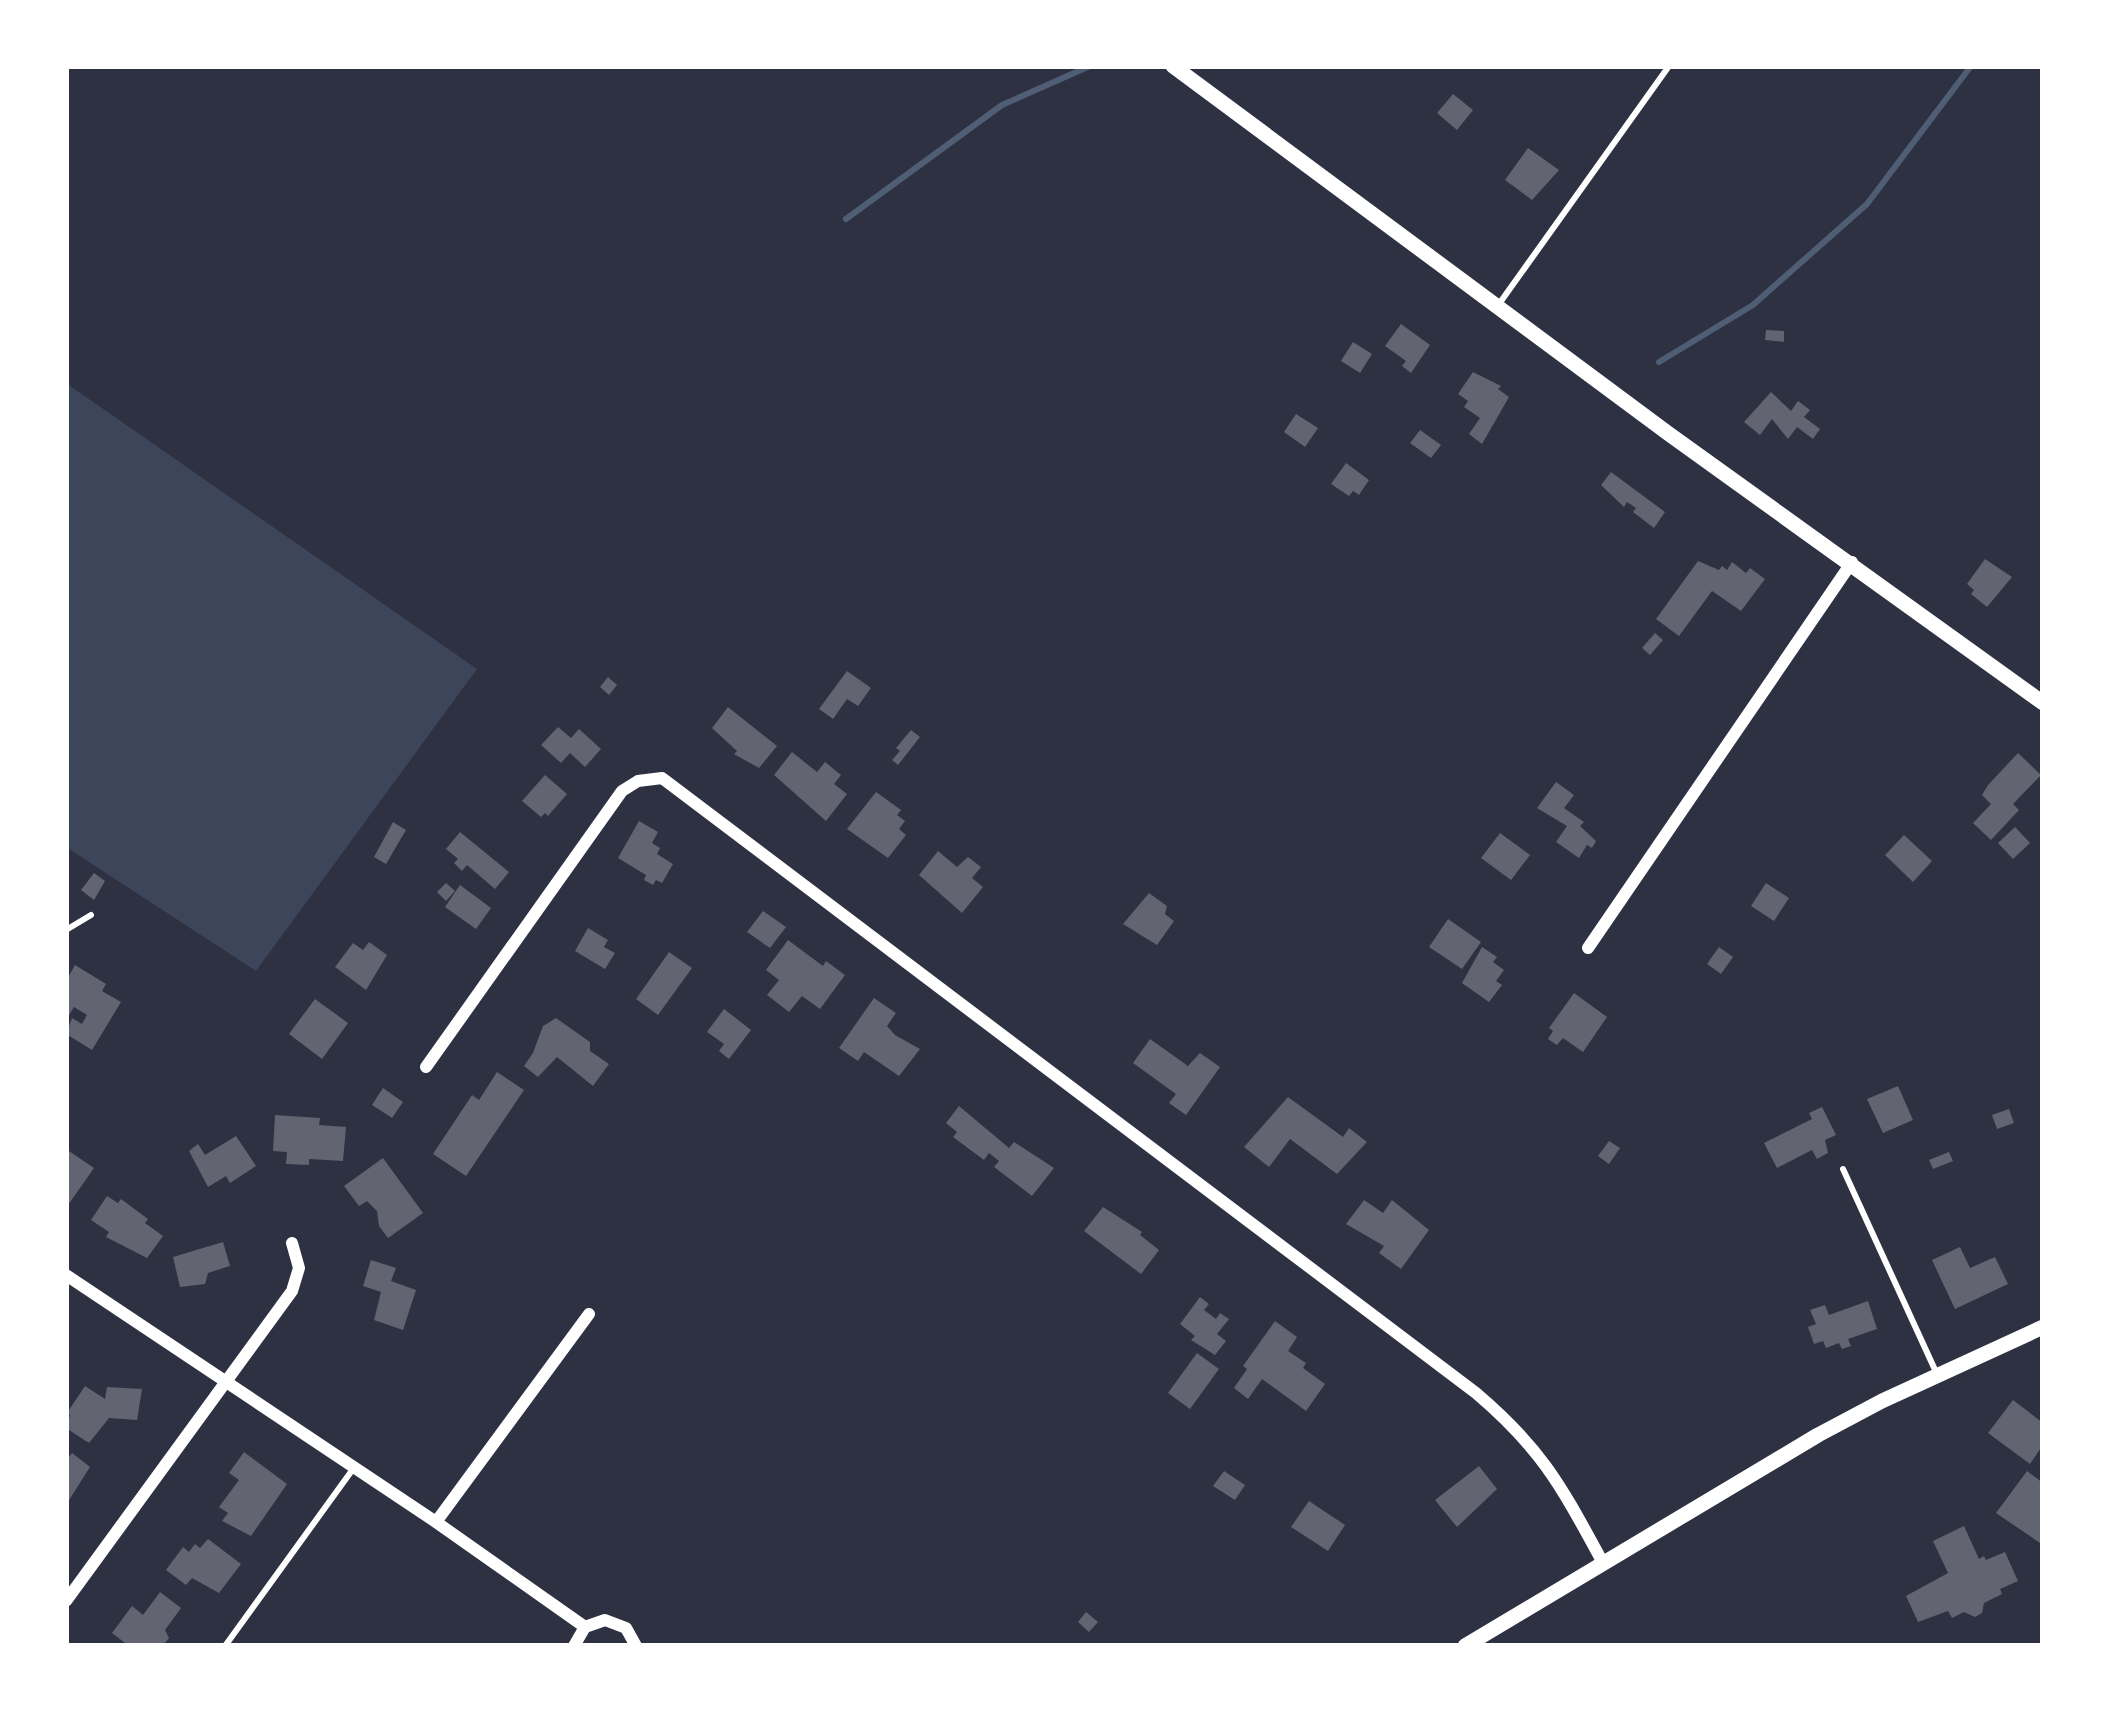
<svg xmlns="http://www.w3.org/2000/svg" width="2109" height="1712" viewBox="0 0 2109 1712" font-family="Montserrat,sans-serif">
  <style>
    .green { fill: #3c4559 }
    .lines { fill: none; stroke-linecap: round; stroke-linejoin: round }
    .stream { stroke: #4f5d75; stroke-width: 6 }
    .building { fill: #626471 }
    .service { stroke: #fff; stroke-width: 6 }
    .minor { stroke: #fff; stroke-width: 12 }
    .tertiary { stroke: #fff; stroke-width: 15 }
  </style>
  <rect width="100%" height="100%" fill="#2d3142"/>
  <!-- green -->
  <path class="green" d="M66 383 477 669 256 971 66 847Z"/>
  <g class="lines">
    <!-- stream -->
    <path class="stream" d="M846 219 1002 105 1090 66
      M1659 362 1753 305 1867 204 1971 66"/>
  </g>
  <!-- building -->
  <path class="building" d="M1453 94 1473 110 1457 130 1437 113Z
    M1528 148 1559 170 1532 200 1505 180Z
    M1401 324 1430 345 1411 373 1402 366 1406 361 1385 346Z
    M1766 330 1784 331V342L1765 340Z
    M1353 342 1372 354 1360 373 1341 361Z
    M1473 372 1501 386 1498 389 1509 397 1482 444 1469 434 1480 418 1464 407 1468 401 1458 394Z
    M1771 392 1791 411 1798 401 1810 410 1804 417 1820 429 1813 439 1797 427 1788 439 1772 419 1760 435 1744 422Z
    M1296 414 1318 428 1305 447 1284 432Z
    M1420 430 1441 445 1431 458 1410 443Z
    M1346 463 1369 480 1359 495 1353 491 1349 496 1331 484Z
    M1611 472 1665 512 1654 528 1633 512 1636 508 1627 502 1624 507 1601 485Z
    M1985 559 2012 577 1987 607 1971 594 1974 590 1967 584Z
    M1698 561 1719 570 1722 566 1727 570 1732 562 1746 573 1750 568 1765 579 1741 611 1712 591 1679 636 1656 619Z
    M1655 633 1663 640 1650 655 1642 648Z
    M847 671 871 688 858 706 847 699 833 719 819 709Z
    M608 677 617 685 609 695 600 687Z
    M728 707 777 746 759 768 734 754 737 751 712 728Z
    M558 727 571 738 579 729 601 749 585 767 570 753 561 763 541 745Z
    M911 730 920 737 898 765 892 760 900 751 896 748Z
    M792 752 817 772 825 762 841 775 834 784 847 794 826 821 774 775Z
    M2018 753 2041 775 2013 804 2019 810 1991 840 1973 823 1991 804 1982 795 1988 785Z
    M545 775 567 794 548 816 545 813 541 817 522 801Z
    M1556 782 1574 795 1564 808 1584 822 1580 826 1596 841 1592 848 1587 845 1579 858 1556 842 1567 826 1537 808Z
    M876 792 901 810 897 815 905 821 899 829 906 835 888 858 847 829Z
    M639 821 658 832 652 843 660 848 657 854 673 864 662 883 656 880 653 885 644 880 646 875 618 858Z
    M393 822 406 830 386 864 374 857Z
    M2015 827 2030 843 2013 859 1998 843Z
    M460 832 509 872 495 889 467 865 462 871 454 863 458 859 446 849Z
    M1500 833 1530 855 1511 880 1481 858Z
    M1904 835 1932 861 1913 882 1885 855Z
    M938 851 957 867 968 857 981 867 972 878 983 887 962 913 919 875Z
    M94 873 105 881 94 900 81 890Z
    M446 883 455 891 446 901 437 892Z
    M1766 883 1789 898 1774 921 1751 906Z
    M460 885 491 908 476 929 445 907Z
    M1149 893 1167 906 1165 914 1174 921 1157 945 1123 924Z
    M763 911 786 927 770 948 747 932Z
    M1448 919 1481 942 1462 969 1429 947Z
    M588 928 608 940 604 947 615 953 605 969 575 951Z
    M788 940 823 966 826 961 845 975 820 1009 802 996 789 1012 767 995 779 980 766 970Z
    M369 942 387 955 366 990 335 967 353 943 363 950Z
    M1482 947 1497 957 1493 962 1504 970 1496 981 1502 985 1489 1002 1462 983Z
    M1719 947 1733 957 1721 974 1707 964Z
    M669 952 692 968 658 1015 636 999Z
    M75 965 106 984 102 991 121 1002 92 1050 66 1034 72 1018 82 1024 87 1015 74 1007 66 1020V981Z
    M1574 993 1607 1017 1583 1052 1563 1038 1557 1045 1548 1039 1553 1031 1549 1028Z
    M874 998 896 1013 887 1026 895 1035 920 1049 899 1076 864 1052 858 1061 839 1048Z
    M315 999 348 1023 322 1059 289 1034Z
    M724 1009 751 1030 729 1059 719 1051 724 1044 707 1032Z
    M556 1018 590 1042V1051L609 1064 593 1086 557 1057 538 1077 524 1066 533 1053 543 1026Z
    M1150 1039 1188 1066 1200 1053 1220 1067 1186 1115 1169 1103 1176 1094 1133 1063Z
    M497 1072 524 1090 466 1176 433 1154 472 1095 479 1100Z
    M1898 1086 1913 1120 1883 1133 1867 1099Z
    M383 1088 403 1102 392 1118 372 1105Z
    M1288 1097 1343 1137 1349 1128 1367 1142 1337 1174 1290 1139 1269 1167 1244 1147Z
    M959 1106 1009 1148 1014 1142 1054 1168 1032 1196 994 1167 999 1161 989 1153 984 1160 953 1137 957 1132 946 1123Z
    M1822 1107 1836 1135 1825 1140 1828 1153 1817 1159 1812 1150 1777 1168 1764 1143 1812 1119 1809 1113Z
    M2009 1109 2014 1123 1997 1129 1992 1115Z
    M275 1115 320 1118 319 1125 346 1127 343 1161 309 1159V1165L286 1164 287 1152 273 1151Z
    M236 1136 256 1166 230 1183 226 1176 208 1187 189 1151 198 1144 205 1155Z
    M1609 1141 1620 1148 1609 1164 1598 1156Z
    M66 1149 94 1168 66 1208Z
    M1949 1152 1953 1161 1933 1169 1929 1160Z
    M383 1158 423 1213 388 1238 379 1226 377 1211 367 1201 359 1206 344 1186Z
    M107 1196 118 1203 121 1199 148 1219 145 1223 163 1236 147 1258 106 1237 109 1232 91 1220Z
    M1364 1200 1383 1213 1392 1200 1429 1230 1401 1269 1379 1253 1384 1246 1346 1224Z
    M1103 1207 1142 1232 1140 1235 1159 1250 1141 1274 1084 1231Z
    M223 1242 230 1266 208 1273 205 1284 180 1287 173 1257Z
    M1960 1247 1970 1268 1995 1257 2008 1284 1955 1309 1932 1260Z
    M371 1260 396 1268 391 1281 416 1290 403 1330 374 1320 381 1292 363 1286Z
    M1200 1297 1209 1304 1204 1310 1216 1319 1220 1313 1229 1319 1217 1334 1226 1341 1215 1355 1191 1340 1195 1336 1180 1324Z
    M1868 1301 1877 1329 1848 1339 1851 1346 1842 1349 1839 1343 1826 1348 1823 1341 1814 1344 1808 1327 1816 1324 1810 1310 1825 1305 1829 1315Z
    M1275 1321 1297 1337 1288 1351 1306 1363 1303 1368 1325 1384 1306 1411 1262 1379 1248 1399 1234 1388 1247 1369 1243 1366Z
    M1197 1353 1219 1369 1190 1409 1168 1393Z
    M85 1386 105 1399 107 1387 142 1389 137 1420 109 1418 89 1443 66 1428 70 1415 67 1413Z
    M2013 1400 2043 1423V1445L2030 1464 1988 1433Z
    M244 1452 287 1484 251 1536 222 1521 228 1513 219 1507 239 1480 229 1473Z
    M72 1453 90 1467 66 1505V1461Z
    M1479 1466 1497 1489 1457 1527 1435 1500Z
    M1224 1471 1245 1485 1235 1500 1213 1486Z
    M2027 1471 2043 1483V1545L1996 1513Z
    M1309 1501 1345 1525 1328 1551 1291 1527Z
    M1964 1526 1979 1559 1984 1556 1986 1560 2005 1552 2018 1581 2000 1589 2002 1594 1984 1603 1982 1613 1975 1617 1964 1612 1952 1618 1948 1611 1918 1622 1906 1596 1948 1573 1933 1541Z
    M208 1539 241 1564 219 1593 192 1578 186 1585 166 1570 183 1547 189 1552 195 1544 200 1548Z
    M160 1592 181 1608 165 1630 169 1638 166 1642 159 1646H129L112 1633 132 1606 143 1615Z
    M1086 1612 1098 1622 1089 1632 1078 1622Z"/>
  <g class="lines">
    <!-- service -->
    <path class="service" d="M1499 304 1669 66
      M66 930 91 915
      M1843 1169 1936 1372
      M225 1646 353 1469"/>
    <!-- minor -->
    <path class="minor" d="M1588 948 1852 562
      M426 1067 622 791 638 781 662 778 1476 1393C1543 1450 1561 1486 1602 1561
      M66 1275 436 1522 585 1627
      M436 1522 589 1314
      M66 1601 292 1291 299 1268 292 1243
      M574 1646 585 1627 605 1620 626 1628 636 1646"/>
    <!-- tertiary -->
    <path class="tertiary" d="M1173 66 1669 434 2043 703
      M1465 1646 1818 1435 1882 1401 2043 1327"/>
  </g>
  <!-- border -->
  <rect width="2109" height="1712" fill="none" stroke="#ffffff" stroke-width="138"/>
</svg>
